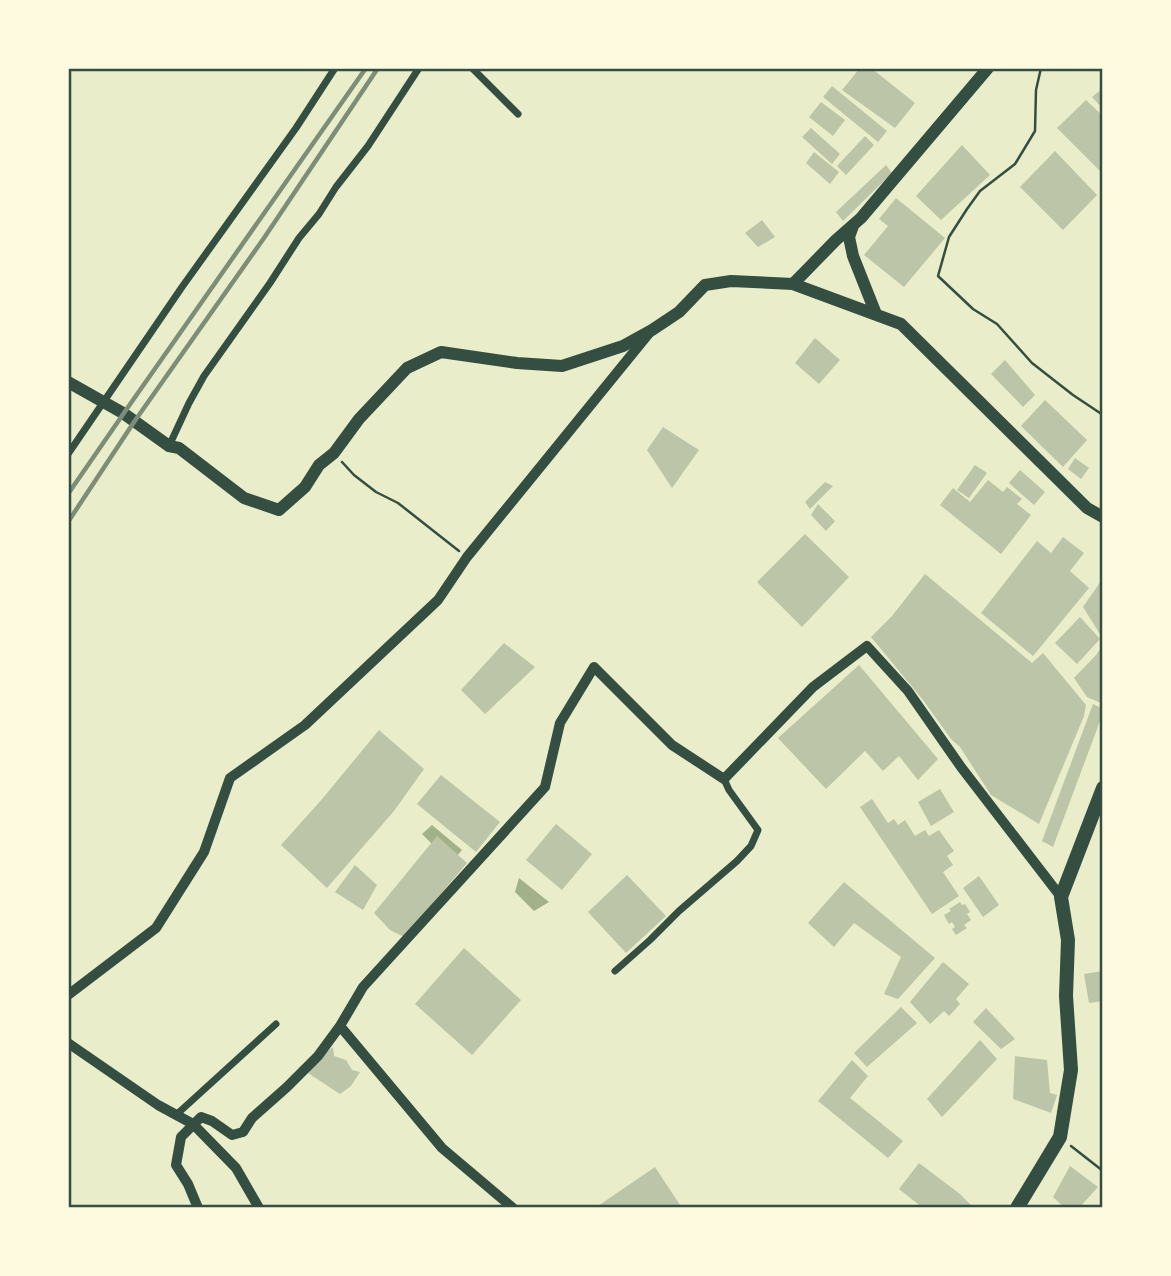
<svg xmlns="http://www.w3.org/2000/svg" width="1171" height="1276" viewBox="0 0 1171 1276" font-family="'Fira Sans',sans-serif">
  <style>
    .water { fill: #a3b18a }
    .building { fill: #bcc5a7 }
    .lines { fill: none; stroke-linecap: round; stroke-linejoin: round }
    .path { stroke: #344e41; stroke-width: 2.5 }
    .minor { stroke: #344e41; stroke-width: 7 }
    .tertiary { stroke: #344e41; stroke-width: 10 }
    .secondary { stroke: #344e41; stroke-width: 12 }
    .primary { stroke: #344e41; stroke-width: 14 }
    .rail { stroke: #7c8e77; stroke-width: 4.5 }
    .neatline { fill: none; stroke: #344e41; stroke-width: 2.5 }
  </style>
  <rect width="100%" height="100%" fill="#e9edc9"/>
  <!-- water -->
  <path class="water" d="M432 825 462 850 451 863 422 834Z
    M519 878 549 902 534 911 515 892Z"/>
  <!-- building -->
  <path class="building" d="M860 68H871L915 103 895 128 842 90Z
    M832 86 887 131 878 142 823 97Z
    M1103 88V109L1092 97Z
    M1086 100 1103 116V174L1057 128Z
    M821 102 845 120 833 136 809 117Z
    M811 128 840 154 832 164 802 137Z
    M865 136 874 145 846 175 837 166Z
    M962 145 990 175 941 220 916 196Z
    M1055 151 1097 195 1063 230 1020 187Z
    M814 152 839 172 830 184 806 163Z
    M886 165 892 173 843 221 836 212Z
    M896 198 945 238 904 287 864 255 888 226 879 219Z
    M762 220 775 237 758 247 745 233Z
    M815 338 840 360 819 384 795 363Z
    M1005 360 1035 395 1023 407 991 374Z
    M1045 400 1087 440 1063 467 1021 426Z
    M663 427 699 450 672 488 647 450Z
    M1075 458 1089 468 1081 479 1068 469Z
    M975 465 987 473 969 498 957 490Z
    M1020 470 1045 492 1034 505 1009 483Z
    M988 480 1003 492 1007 487 1022 499 1017 504 1031 515 1001 554 940 505 953 488 970 502Z
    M825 482 833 486 810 509 805 502Z
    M818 504 835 521 826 531 811 515Z
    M805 534 849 577 802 627 757 582Z
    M1063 537 1084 553 1070 571 1089 588 1033 656 981 613 1037 541 1051 553Z
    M925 574 1032 663 1043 653 1086 705 1084 716 1039 824 991 795 960 747 951 739 923 700 871 637 892 616Z
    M1103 578V639L1083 607Z
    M1080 617 1100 639 1077 664 1055 643Z
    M504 643 535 667 485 714 461 690Z
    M1103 645V704L1087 697 1074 678 1096 655Z
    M859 665 938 759 918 780 899 756 883 771 865 751 826 789 778 738Z
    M1093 704 1103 709V713L1053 847 1042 841Z
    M379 730 424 769 394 811 327 888 281 845 323 798Z
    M441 775 500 822 476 852 417 804Z
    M940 789 954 812 931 826 918 802Z
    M872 799 888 823 894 819 898 825 905 820 915 836 925 830 929 836 939 830 954 851 947 856 953 865 943 872 959 896 932 914 860 807Z
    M556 824 592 854 562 890 526 860Z
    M437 836 467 863 404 937 390 930 374 913Z
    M355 865 377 885 363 910 335 892Z
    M627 875 666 916 626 953 588 912Z
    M979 876 999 905 983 917 963 888Z
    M844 882 935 958 898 999 884 994 901 957 854 923 834 947 808 923Z
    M960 902 962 905 965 904 970 912 967 914 971 920 964 925 967 928 956 935 952 929 955 927 952 922 949 924 944 915 951 911 949 909Z
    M464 948 521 1000 472 1055 415 1004Z
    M943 962 969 984 956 999 960 1004 949 1016 944 1011 930 1024 910 1002Z
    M1103 971V1001L1089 1003 1084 974Z
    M901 1007 917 1023 867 1067 854 1053Z
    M986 1008 1015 1039 1001 1049 973 1022Z
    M980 1040 997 1059 942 1117 927 1099Z
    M333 1047 334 1056 346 1060 352 1070 360 1072 351 1086 340 1094 308 1073 323 1055Z
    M1015 1056 1047 1060 1050 1093 1057 1095 1051 1113 1013 1099Z
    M852 1060 868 1076 850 1098 903 1141 888 1158 818 1101Z
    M919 1163 960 1194 974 1208H923L899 1189Z
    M1070 1166 1098 1187 1079 1208H1065L1053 1197Z
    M655 1167 682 1208H595Z"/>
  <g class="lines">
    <!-- path -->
    <path class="path" d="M1041 68 1036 90 1035 131 1015 164 980 191 967 209 949 237 938 276 973 309 997 324 1032 363 1073 395 1103 415
      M342 462 354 475 376 492 398 503 459 551
      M1071 1146 1103 1171"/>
    <!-- minor -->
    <path class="minor" d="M472 68 518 114
      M169 446 189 403 204 376 270 283 299 238 319 214 336 187 368 146 419 68
      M68 454 182 287 296 128 335 68
      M615 971 650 940 679 911 737 861 751 846 758 830 729 790 724 779
      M176 1115 276 1024"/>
    <!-- tertiary -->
    <path class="tertiary" d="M68 995 156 928 204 852 230 778 305 725 438 600 467 557 650 332
      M68 1043 158 1105 193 1124 236 1168 259 1208
      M198 1208 188 1184 176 1165 181 1137 201 1117 212 1121 232 1135 243 1132 252 1118 287 1087 318 1056 340 1026
      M513 1208 442 1148 340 1026 363 987 545 787 560 723 594 667 672 745 724 779 813 687 867 646 908 691 961 767 1061 897"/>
    <!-- secondary -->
    <path class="secondary" d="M853 226 849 237 853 256 876 314
      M793 284 836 240 861 218 988 68
      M68 382 123 413 169 446 179 448 244 498 279 510 305 487 319 465 334 453 359 419 407 368 441 352 517 363 562 366 623 346 652 330 679 312 705 285 731 281 793 284 901 324 1087 508 1103 517"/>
    <!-- primary -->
    <path class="primary" d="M1017 1208 1060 1137 1071 1070 1066 996 1068 940 1061 897 1103 788"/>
    <!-- rail -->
    <path class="rail" d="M68 494 126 410 366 68
      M68 522 134 422 264 238 378 68"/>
  </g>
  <!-- border -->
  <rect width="1171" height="1276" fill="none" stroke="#fefae0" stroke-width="140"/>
  <rect x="70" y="70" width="1031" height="1136" class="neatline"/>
</svg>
